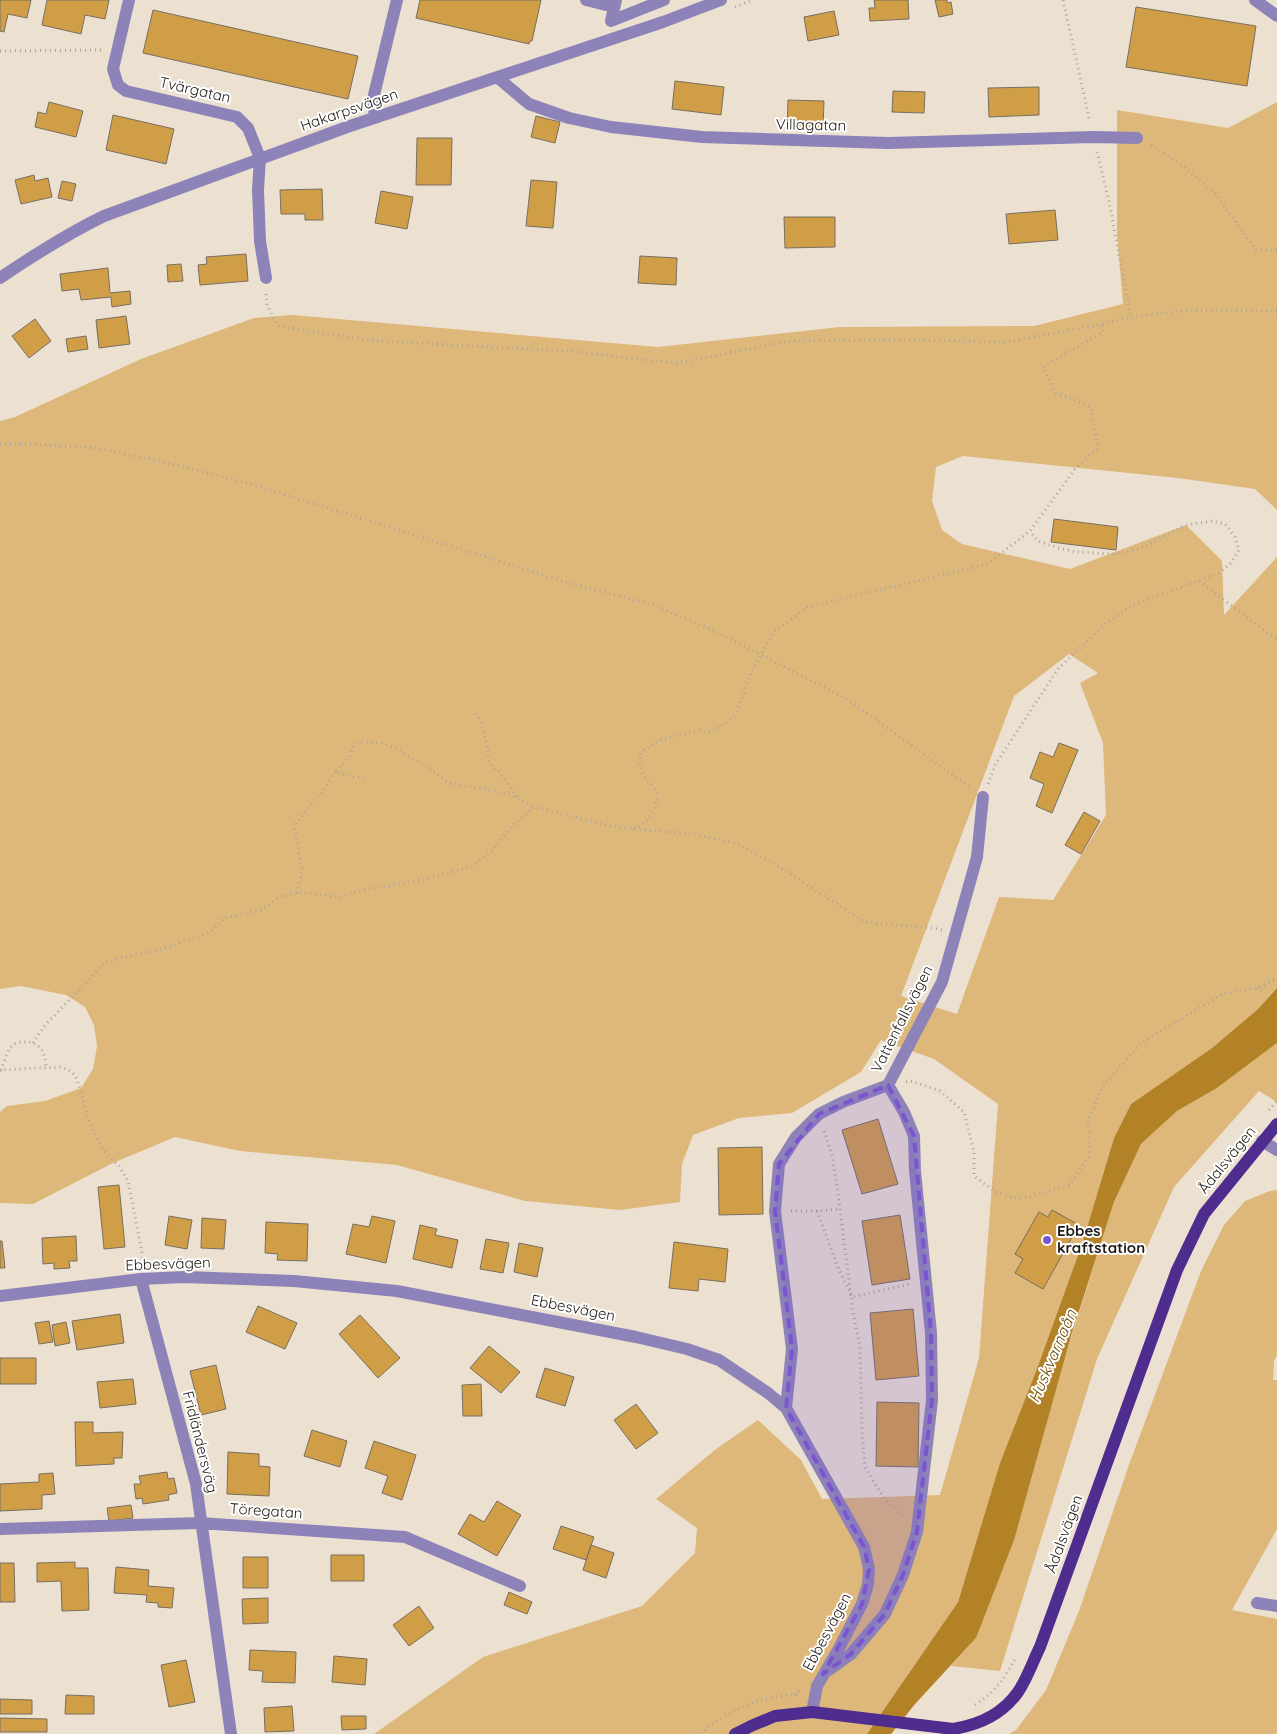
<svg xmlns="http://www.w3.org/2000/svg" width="1277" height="1734" viewBox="0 0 1277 1734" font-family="Quicksand,sans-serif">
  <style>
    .green { fill: #deb77b; fill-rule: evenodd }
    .water { fill: #b38227 }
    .building { fill: #d19e48; stroke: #786e60 }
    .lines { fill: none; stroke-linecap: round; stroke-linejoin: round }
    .path { stroke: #ada598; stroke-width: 3; stroke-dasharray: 1 4; stroke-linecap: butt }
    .minor { stroke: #8e83b9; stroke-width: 12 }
    .major { stroke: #4e2d8f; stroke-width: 12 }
    .marked { fill: #7a55cf; fill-opacity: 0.2; stroke: #7a55cf; stroke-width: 4; stroke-dasharray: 10 6; stroke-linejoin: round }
    .poi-dot { fill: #7a55cf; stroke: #fff; stroke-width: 2 }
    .labels { text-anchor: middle; stroke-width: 4; stroke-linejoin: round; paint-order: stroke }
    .street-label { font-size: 15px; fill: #1e1a15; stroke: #fff }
    .poi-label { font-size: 15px; font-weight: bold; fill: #1e1a15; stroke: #fff; text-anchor: start }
    .water-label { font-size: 16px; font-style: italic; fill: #6b4a02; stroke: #fff }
  </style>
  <rect width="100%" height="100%" fill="#ece1d1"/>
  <!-- green -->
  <path class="green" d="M1277 102V510L1255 489 1178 478 963 456 936 467 932 501 942 530 962 544 1070 569 1186 525 1222 561 1224 615 1277 557V988L1258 1009 1212 1048 1131 1104 1114 1138 1082 1244 1038 1366 1000 1463 958 1602 867 1734H374L483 1657 642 1606 695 1553 697 1528 656 1499 716 1449 758 1420 801 1460 822 1499 940 1495 979 1358 998 1104 934 1059 881 1040 861 1072 792 1113 739 1118 693 1135 682 1164 680 1202 620 1210 525 1201 397 1165 240 1151 175 1137 113 1163 33 1204 0 1203V1112L7 1106 45 1101 81 1088 93 1069 97 1046 94 1025 85 1007 66 995 21 986 0 989V421L15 417 141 359 254 318 292 315 658 347 840 327 1034 326 1123 304 1117 234V110L1228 128ZM1069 654 1098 673 1080 683 1103 743 1106 815 1053 900 999 897 957 1014 901 996 1014 696Z
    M1277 1043V1102L1259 1091 1174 1187 1097 1359 1000 1671 951 1666 976 1638 1114 1202 1141 1144 1177 1111 1217 1088Z
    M1277 1190V1355L1274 1361 1273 1380H1277V1529L1232 1610 1277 1619V1734H1009L1016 1730 1046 1690 1079 1611 1130 1462 1201 1271 1224 1225 1245 1201 1270 1191Z"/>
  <!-- water -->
  <path class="water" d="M1277 988V1043L1217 1088 1177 1111 1141 1144 1114 1202 1071 1336 1014 1540 976 1638 915 1704 891 1734H867L958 1602 1000 1463 1038 1366 1082 1244 1114 1138 1131 1104 1212 1048 1258 1009Z"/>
  <!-- building -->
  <path class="building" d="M0 0H31L27 18 8 14 4 32 0 31Z
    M47 0H109L105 19 85 15 81 34 42 25Z
    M420 0H541L532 41H530L529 44 416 18Z
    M874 0H908L909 19 870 21 869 8H875Z
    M935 0H947V3L951 2 953 14 939 17Z
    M1136 7 1256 26 1247 86 1126 67Z
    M153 10 358 56 348 99 143 53Z
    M834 11 839 35 808 41 804 17Z
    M675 81 724 87 721 115 672 109Z
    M1039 87V115L989 117 988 88Z
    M893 91 925 92 924 113 892 112Z
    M788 100 824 101 823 129 787 128Z
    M49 102 83 111 76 137 35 127 38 112 46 114Z
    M113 115 174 129 166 164 106 150Z
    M536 116 560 122 555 143 531 137Z
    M417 138H452L451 185H416Z
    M34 175 35 181 48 178 52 197 21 204 15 180Z
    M531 180 557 182 553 228 526 226Z
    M62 181 76 184 72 201 58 198Z
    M322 189 323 220H305V214H281L280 190Z
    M381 191 413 197 407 229 375 223Z
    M1055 210 1058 240 1009 244 1006 214Z
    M784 217H835V247L785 248Z
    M246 254 248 281 200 285 198 265 207 264 206 257Z
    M640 256 677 258 676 285 638 283Z
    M181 264 183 281 168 282 167 265Z
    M108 268 110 293 130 291 131 304 112 307 111 297 81 300 79 289 62 291 60 274Z
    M126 316 130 344 99 348 96 320Z
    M35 319 51 341 29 358 12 336Z
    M86 336 88 349 68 352 66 339Z
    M1054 519 1118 527 1116 550 1051 542Z
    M1059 743 1078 750 1052 813 1036 806 1044 784 1030 778 1040 752 1053 757Z
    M1084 812 1100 821 1081 854 1065 845Z
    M878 1119 898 1184 862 1194 842 1130Z
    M762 1147 763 1214 719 1215 718 1148Z
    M119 1185 125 1247 104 1249 98 1187Z
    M1052 1210 1079 1225 1043 1289 1015 1273 1023 1259 1015 1254 1039 1212 1048 1217Z
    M900 1215 910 1279 872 1285 862 1221Z
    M169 1216 192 1220 187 1249 165 1245Z
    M372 1216 395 1221 386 1263 346 1254 353 1224 369 1227Z
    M202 1218 226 1220 224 1249 201 1248Z
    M266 1222 308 1224 307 1261 277 1260 278 1254 265 1253Z
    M420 1225 437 1229 435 1235 458 1240 452 1268 413 1259Z
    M76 1236 77 1261H69L70 1268 54 1269V1263L43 1264 42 1238Z
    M486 1239 509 1243 503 1273 480 1269Z
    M0 1241H2L5 1268H0Z
    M674 1242 728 1249 725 1282 699 1279 698 1291 669 1288Z
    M519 1243 543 1248 537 1277 514 1272Z
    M258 1306 297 1323 285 1349 246 1332Z
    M913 1309 919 1376 876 1380 870 1313Z
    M120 1314 124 1343 77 1350 72 1321Z
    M360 1315 400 1358 378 1378 339 1334Z
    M49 1321 53 1342 39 1344 35 1323Z
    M66 1322 70 1343 55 1346 52 1325Z
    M489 1346 520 1372 501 1393 470 1368Z
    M0 1358H36V1384H0Z
    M216 1365 226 1409 201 1415 190 1371Z
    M545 1368 574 1377 565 1406 536 1397Z
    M133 1379 136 1404 100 1408 97 1382Z
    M481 1384 482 1416H463L462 1385Z
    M877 1402 919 1403 918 1467 876 1466Z
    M636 1404 658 1433 636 1449 614 1420Z
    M75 1422H93V1433L123 1432 122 1458H114V1464L76 1466Z
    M312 1430 347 1441 340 1467 304 1456Z
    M374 1441 416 1455 402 1500 382 1493 388 1476 365 1468Z
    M228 1452 259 1454V1466L270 1467 269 1496 227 1494Z
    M167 1472 168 1479 174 1478 177 1493 168 1495 169 1500 143 1504 142 1498 136 1499 134 1484H141L139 1476Z
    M53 1473 55 1494 42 1495V1509L0 1511V1484L39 1482V1474Z
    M497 1501 521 1515 497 1556 458 1534 470 1514 484 1522Z
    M131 1505 133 1518 109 1521 107 1508Z
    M561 1526 594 1537 586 1560 553 1549Z
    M591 1545 614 1553 606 1578 583 1570Z
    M331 1555H364V1581H331Z
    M243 1557H268V1588H243Z
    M75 1562V1568H88L89 1610 62 1611 61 1581 37 1582V1563Z
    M0 1563H14L15 1602H0Z
    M116 1567 149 1570 148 1586 174 1588 172 1608 158 1607V1603L146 1602 147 1595 114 1593Z
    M509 1592 532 1602 527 1614 504 1605Z
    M268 1598V1623L243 1624 242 1599Z
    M419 1606 434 1628 409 1646 393 1625Z
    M250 1650 296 1652 295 1683 262 1682 263 1671 249 1670Z
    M334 1656 367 1659 365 1685 332 1682Z
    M186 1660 195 1702 169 1707 161 1665Z
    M66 1695 94 1696V1714H65Z
    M0 1699 32 1700V1714H0Z
    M292 1706 294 1731 265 1732 264 1708Z
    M341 1716H366V1729L342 1730Z
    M0 1718 47 1719V1732H0Z"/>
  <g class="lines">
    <!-- path -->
    <path class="path" d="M1063 0 1090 122
      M735 7 753 0
      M0 51 102 50
      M1151 145 1183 166 1216 194 1256 250H1277
      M1097 152 1109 202 1131 317
      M266 294 267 305 278 326 377 341 566 351 677 363 791 341 908 340 1007 342 1102 324 1131 317 1189 310 1277 311
      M0 444H29L98 448 181 466 257 486 569 583 654 605 713 630 847 699 971 788
      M1199 581 1277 640
      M476 713 481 721 488 751V759L492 767 499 772 518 798
      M336 771 350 756 354 746 360 742 382 743 395 748 412 759 424 764 449 783 490 790 513 796 534 807
      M988 784 995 765 1058 669 1105 624 1133 605 1219 573 1231 563 1239 550 1235 537 1225 524 1212 521 1186 525 1139 549 1116 554 1076 552 1059 548 1038 541 1030 531
      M634 829C651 820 657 811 657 792 646 778 636 772 641 752L659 740 699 730 711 732 733 718 739 707 751 672 774 632 808 607 987 564 1030 531 1075 469 1098 447 1091 408 1073 399 1056 393 1043 367 1103 332 1102 324
      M297 893 302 870 295 829 296 823 326 786 336 771 344 775 366 779
      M1257 988 1262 992
      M33 1043 46 1024 85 984 104 963 123 957 156 951 211 932 224 918 262 910 280 897 300 892 338 897 363 890 423 880 472 866 494 849 510 828 534 807 610 826 652 831 690 833 735 843 772 862 863 921C889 927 916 924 942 930
      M1 1070C4 1063 6 1054 10 1048 13 1043 19 1042 24 1042 40 1041 46 1053 46 1068
      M0 1071 1 1070 60 1067C68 1069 73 1072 77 1079L89 1121 97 1138 106 1153 119 1166 128 1181 144 1263
      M906 1082 912 1081 940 1091 964 1112 974 1152V1176L996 1192 1014 1198 1029 1197 1069 1185 1090 1155 1088 1121 1102 1087 1140 1044 1222 994 1257 988 1277 978
      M1269 1110 1277 1101
      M824 1131 832 1155 838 1193 853 1312 860 1347 862 1431 865 1467 883 1497 904 1518
      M791 1211H817L840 1209
      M817 1211 837 1265 852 1297 910 1284
      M795 1695 800 1689
      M975 1705C997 1690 1003 1681 1016 1657
      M701 1734C726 1710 762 1695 797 1695"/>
    <!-- minor -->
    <path class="minor" d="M129 0 113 69 118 85 126 91 237 117 248 128 260 158 258 190 260 241 266 278
      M586 0 614 7
      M616 0 611 21 664 0
      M1255 0 1277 16
      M497 77 529 104 569 118 611 127 702 137 888 143 1093 137 1137 138
      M375 118 373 99 397 0
      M0 278C34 255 67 234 104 216L350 126 663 22 721 0
      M1262 1141 1277 1150
      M141 1279 196 1484 231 1734
      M0 1296 141 1279 184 1277 294 1281 397 1291 636 1337 687 1349 719 1360 768 1393 786 1408 864 1547 869 1569 868 1584 862 1604 838 1650 817 1686 812 1712
      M786 1408 792 1349 775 1211 779 1164 796 1137 819 1114 843 1102 888 1085 942 982 977 857 983 797
      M0 1529 200 1523 405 1537 520 1586
      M1257 1603 1277 1606
      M829 1670 851 1654 885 1614 903 1575 917 1532 932 1400 931 1333 915 1171 914 1136 904 1112 888 1085"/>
    <!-- major -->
    <path class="major" d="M735 1734 751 1726 775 1716 812 1712 953 1729C979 1725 1002 1715 1018 1692 1027 1679 1033 1661 1040 1647L1177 1270 1204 1214 1277 1124"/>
  </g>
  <!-- marked area -->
  <path class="marked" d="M888 1085 914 1136 931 1333 932 1400 917 1532 903 1575 885 1614 851 1654 823 1674 862 1604 869 1569 864 1547 786 1408 792 1349 775 1211 779 1164 819 1114Z"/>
  <!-- markers -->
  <circle class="poi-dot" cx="1047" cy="1240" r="5"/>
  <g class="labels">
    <!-- street labels -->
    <g class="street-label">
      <text transform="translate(195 90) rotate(13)" y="5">Tvärgatan</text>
      <text transform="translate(349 110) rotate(-19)" y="5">Hakarpsvägen</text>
      <text transform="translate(811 125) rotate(1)" y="5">Villagatan</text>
      <text transform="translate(902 1019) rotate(-63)" y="5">Vattenfallsvägen</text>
      <text transform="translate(1227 1160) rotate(-51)" y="5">Ådalsvägen</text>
      <text transform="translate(168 1264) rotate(-2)" y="5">Ebbesvägen</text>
      <text transform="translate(573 1308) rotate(11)" y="5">Ebbesvägen</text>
      <text transform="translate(200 1442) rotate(76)" y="5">Fridländersväg</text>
      <text transform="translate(266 1511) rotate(4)" y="5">Töregatan</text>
      <text transform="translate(1064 1534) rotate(-70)" y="5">Ådalsvägen</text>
      <text transform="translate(827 1632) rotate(-62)" y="5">Ebbesvägen</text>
    </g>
    <!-- poi labels -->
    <g class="poi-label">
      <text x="1057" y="1236">Ebbes<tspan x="1057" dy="17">kraftstation</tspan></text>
    </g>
    <!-- water labels -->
    <g class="water-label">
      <text transform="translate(1052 1356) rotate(-67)" y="6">Huskvarnaån</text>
    </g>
  </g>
</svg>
